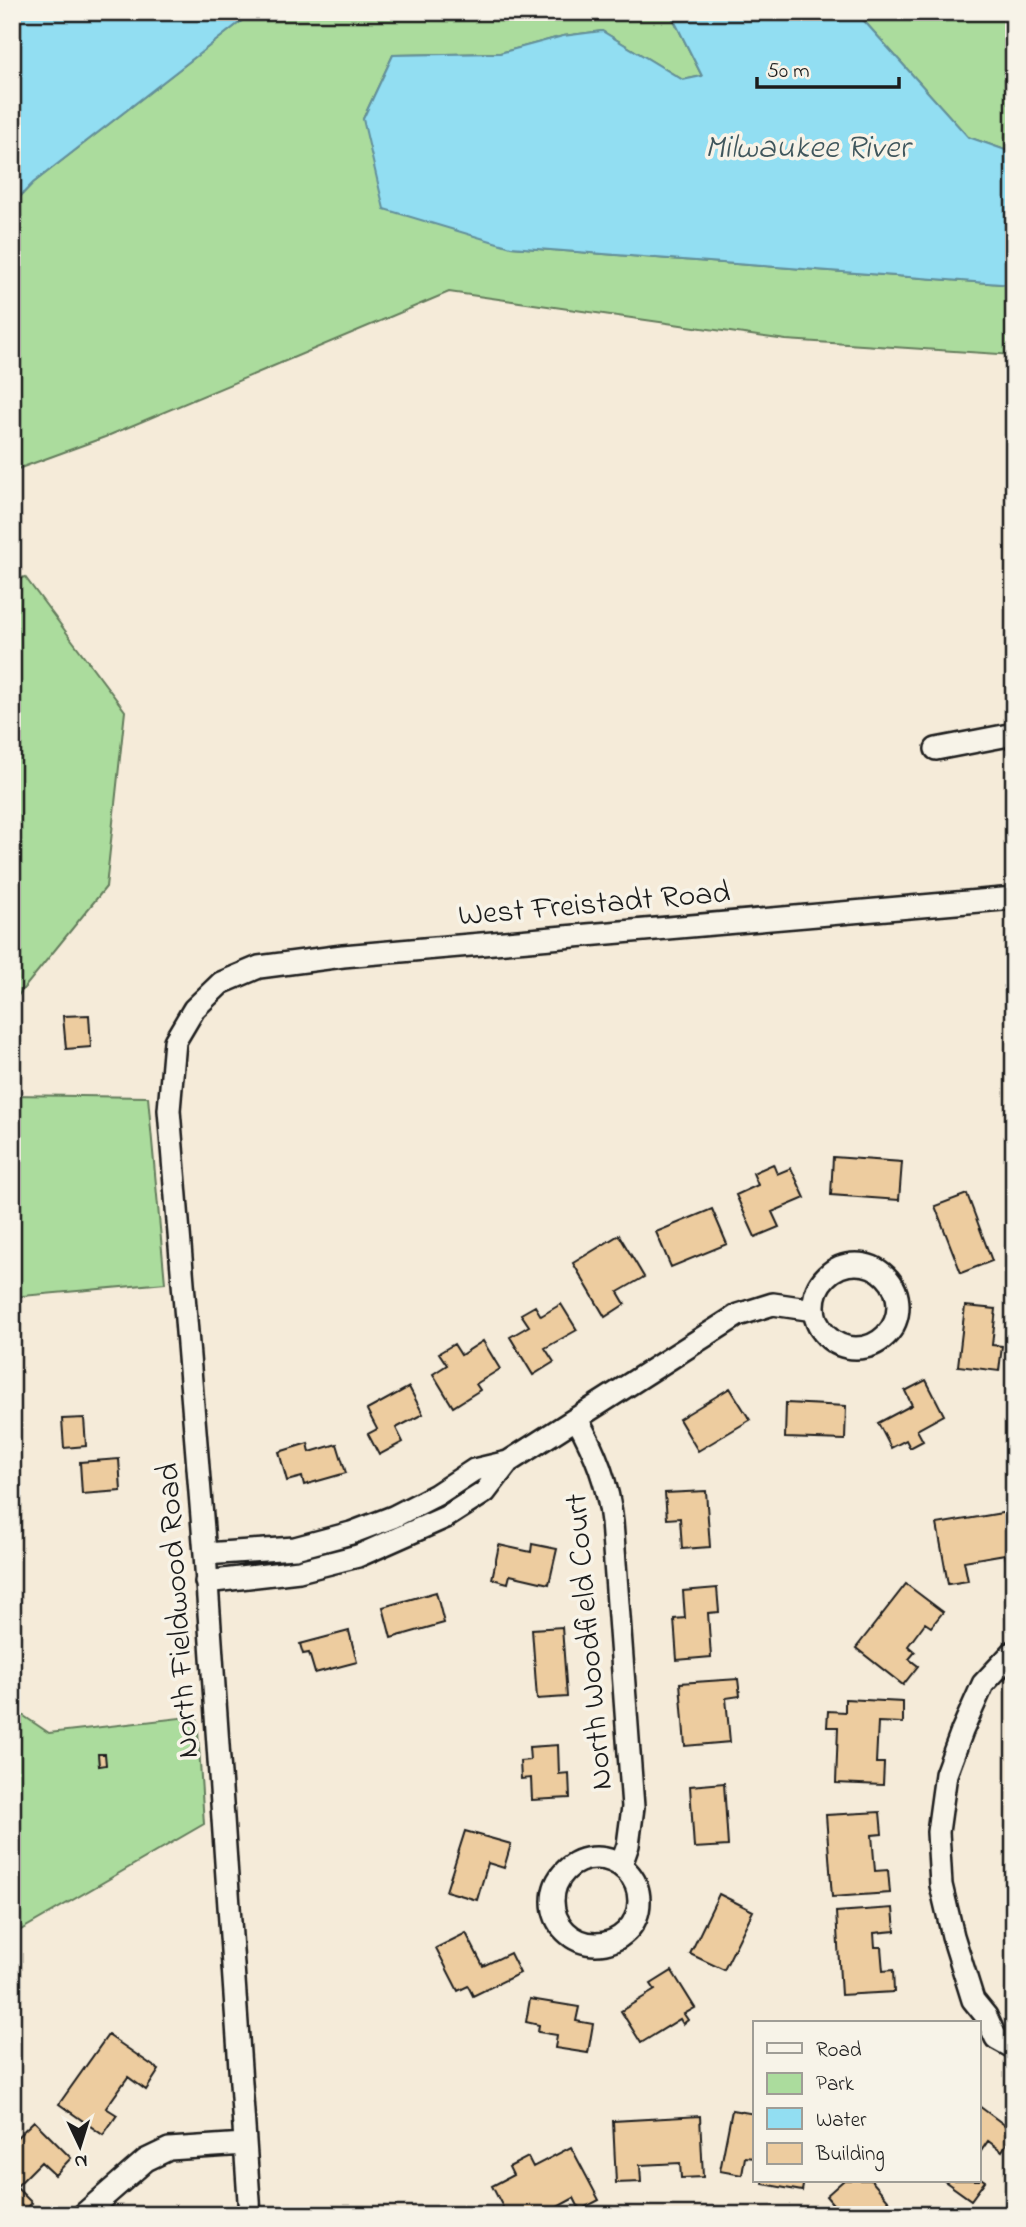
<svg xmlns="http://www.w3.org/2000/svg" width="1026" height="2227" viewBox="0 0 1026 2227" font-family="'Indie Flower',sans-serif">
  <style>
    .green { fill: #abdc9d; stroke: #647c5c; stroke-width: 2 }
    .water { fill: #92def2; stroke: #63909c; stroke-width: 2 }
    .building { fill: #edcc9f; stroke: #1c1c1c; stroke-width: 2 }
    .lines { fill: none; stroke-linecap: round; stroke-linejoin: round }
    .minor-casing { stroke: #1c1c1c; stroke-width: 26 }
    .minor { stroke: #f7f3e8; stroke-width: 21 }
    .labels { text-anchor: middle; stroke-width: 7; stroke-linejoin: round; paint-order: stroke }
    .street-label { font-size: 32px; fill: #1c1c1c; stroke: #f7f3e8 }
    .water-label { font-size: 33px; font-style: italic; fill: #3f565c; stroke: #f7f3e8 }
  </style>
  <rect width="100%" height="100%" fill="#f5ebd9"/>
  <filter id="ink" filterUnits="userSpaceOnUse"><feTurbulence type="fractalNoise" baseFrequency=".0143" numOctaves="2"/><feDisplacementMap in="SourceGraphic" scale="14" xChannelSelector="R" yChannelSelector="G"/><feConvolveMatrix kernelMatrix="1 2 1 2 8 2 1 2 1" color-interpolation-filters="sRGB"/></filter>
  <g filter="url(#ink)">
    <!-- green -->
    <path class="green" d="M253 12H670L702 76 683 80 602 31 563 36 500 53 393 55 363 119 511 247 1014 285V355L786 340 449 292 105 437 12 471V205L33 183Z
      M856 12H1014V153L968 137Z
      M25 577 125 711 106 887 12 1003V581Z
      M12 1095 148 1097 165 1283 12 1297Z
      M12 1708 49 1733 197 1716 204 1824 12 1935Z"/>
    <!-- water -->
    <path class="water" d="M12 12H253L33 183 12 205Z
      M670 12H856L968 137 1014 153V285L511 247 384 209 363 119 393 55 500 53 563 36 602 31 683 80 702 76Z"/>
    <!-- building -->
    <path class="building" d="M89 1015 91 1047 66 1049 63 1016Z
      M833 1157 902 1162 899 1200 831 1195Z
      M773 1164 777 1174 791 1168 805 1198 772 1212 779 1227 755 1237 736 1195 758 1185 753 1173Z
      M967 1194 992 1261 961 1273 935 1206Z
      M712 1209 727 1244 671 1267 656 1232Z
      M619 1235 644 1277 618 1292 625 1304 605 1317 573 1263Z
      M561 1304 577 1330 545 1348 554 1362 533 1375 510 1337 529 1326 521 1314 535 1306 541 1316Z
      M965 1306 996 1309 992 1345 1002 1346 999 1371 958 1366Z
      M483 1341 500 1369 476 1384 480 1390 453 1407 433 1374 447 1365 439 1353 454 1344 461 1355Z
      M926 1380 944 1415 917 1430 923 1441 910 1448 906 1440 891 1448 878 1423 912 1405 905 1391Z
      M409 1387 423 1414 396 1428 403 1442 379 1455 368 1434 377 1429 367 1410Z
      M730 1388 750 1420 698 1451 679 1419Z
      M786 1403 846 1406 845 1440 785 1438Z
      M84 1418 86 1446 64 1448 62 1419Z
      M308 1443 310 1452 337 1444 346 1473 304 1485 302 1477 287 1481 279 1452Z
      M119 1459 121 1491 82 1494 80 1462Z
      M706 1491 710 1547 682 1549 680 1518 667 1519 665 1493Z
      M1014 1511V1575L1009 1576 1005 1554 964 1561 968 1581 948 1584 937 1524Z
      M532 1544 557 1549 549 1584 510 1575 508 1583 492 1579 499 1545 531 1552Z
      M906 1584 943 1612 931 1627 925 1623 908 1646 915 1652 909 1659 918 1666 903 1685 856 1648Z
      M717 1588 719 1612 708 1613 711 1657 677 1660 674 1619 685 1618 683 1591Z
      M436 1592 444 1623 391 1638 383 1607Z
      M562 1627 567 1697 537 1699 532 1629Z
      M349 1631 357 1662 315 1673 309 1653 303 1654 300 1644Z
      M738 1679 740 1696 726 1698 730 1742 685 1746 680 1683Z
      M845 1699 903 1702V1723L878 1722 876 1763H884L883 1785 836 1783 838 1727H827L828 1711 845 1712Z
      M558 1745 559 1774 569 1773 570 1798 532 1800 531 1778 521 1779 520 1761 530 1760 529 1747Z
      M98 1754H105L106 1765 99 1766Z
      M724 1783 728 1846 694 1848 690 1786Z
      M880 1812 882 1834 872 1835 875 1871 888 1870 890 1893 832 1897 826 1815Z
      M465 1831 511 1844 504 1868 488 1863 477 1900 446 1891Z
      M719 1894 753 1911 724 1970 690 1954Z
      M893 1908 895 1931 874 1933 875 1947H881L883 1971 893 1970 894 1992 841 1995 836 1912Z
      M466 1933 483 1966 510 1953 520 1973 473 1996 468 1986 458 1991 436 1948Z
      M672 1971 695 2008 684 2014 688 2020 683 2024 680 2019 641 2043 621 2011 655 1990 651 1984Z
      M530 1999 579 2007 576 2021 593 2024 588 2053 555 2048 557 2035 538 2032 539 2025 526 2022Z
      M108 2035 159 2070 146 2090 128 2077 106 2108 117 2115 103 2135 59 2104Z
      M979 2106 1014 2132 1002 2151 988 2141 979 2154Z
      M732 2110 755 2114V2158L745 2157 742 2175 720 2171Z
      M700 2116 703 2177 681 2178 680 2163 640 2165 641 2182 616 2183 613 2121Z
      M34 2121 71 2158 55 2175 41 2162 16 2187 32 2203 20 2215H12V2142Z
      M571 2147 599 2200 580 2210 574 2198 543 2215H507L492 2186 513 2175 509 2167 528 2157 533 2167Z
      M979 2177 985 2181 971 2200 943 2180H979Z
      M763 2180H804L802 2191 763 2184Z
      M844 2180H871L901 2215H842L826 2196Z"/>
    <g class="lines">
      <defs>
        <path id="minor" d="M936 749 1014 734
          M814 1306a42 42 0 1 1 84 0a42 42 0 1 1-84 0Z
          M577 1419C595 1452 608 1483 612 1522L633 1807 628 1845 621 1865
          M205 1554 295 1548 351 1533 393 1517 436 1495 474 1470 508 1462 738 1315 773 1304 814 1310
          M206 1582 299 1571 358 1556 446 1517 485 1492 508 1462
          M1014 1651 983 1684 962 1731 946 1774 938 1832 941 1885 953 1936 973 2000 986 2016 996 2038 1014 2048
          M553 1901a43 43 0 1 1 86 0a43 43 0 1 1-86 0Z
          M83 2215 146 2160 169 2149 245 2144
          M250 2215 205 1554 169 1110 175 1041 194 1009 221 983 259 967 343 956 1014 898"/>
      </defs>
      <!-- minor casing -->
      <use href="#minor" class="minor-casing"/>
      <!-- minor -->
      <use href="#minor" class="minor"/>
    </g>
  </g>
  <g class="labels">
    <!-- street labels -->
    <g class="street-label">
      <text transform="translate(594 902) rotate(-5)" y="11">West Freistadt Road</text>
      <text transform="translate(176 1611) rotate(-94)" y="11">North Fieldwood Road</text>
      <text transform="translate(587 1642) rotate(-95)" y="11">North Woodfield Court</text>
    </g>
    <!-- water labels -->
    <g class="water-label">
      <text x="807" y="157">Milwaukee River</text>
    </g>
  </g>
  <!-- margin -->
  <rect width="1026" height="2227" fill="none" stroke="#f7f3e8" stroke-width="42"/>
  <rect x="21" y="21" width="984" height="2185" fill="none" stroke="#1c1c1c" stroke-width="2.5" filter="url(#ink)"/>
  <!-- legend -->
  <rect x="753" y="2021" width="228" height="161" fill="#f7f3e8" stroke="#9f9d96" stroke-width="2"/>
  <rect x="767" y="2043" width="35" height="10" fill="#f7f3e8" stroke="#9f9d96" stroke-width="2"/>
  <text x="816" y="2056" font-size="21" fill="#1c1c1c">Road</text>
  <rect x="767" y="2073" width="35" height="21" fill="#abdc9d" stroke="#9f9d96" stroke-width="2"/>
  <text x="816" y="2090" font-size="21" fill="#1c1c1c">Park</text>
  <rect x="767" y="2108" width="35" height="21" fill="#92def2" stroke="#9f9d96" stroke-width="2"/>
  <text x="816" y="2126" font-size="21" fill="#1c1c1c">Water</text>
  <rect x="767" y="2143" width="35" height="21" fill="#edcc9f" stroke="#9f9d96" stroke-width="2"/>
  <text x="816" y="2160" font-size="21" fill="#1c1c1c">Building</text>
  <!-- north arrow -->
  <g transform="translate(80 2146) rotate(176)" stroke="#f7f3e8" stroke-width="5" paint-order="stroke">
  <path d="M0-5L12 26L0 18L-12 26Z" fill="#1c1c1c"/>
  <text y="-10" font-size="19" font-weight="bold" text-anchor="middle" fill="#1c1c1c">N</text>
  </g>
  <!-- scale -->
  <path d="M757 77v10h142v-10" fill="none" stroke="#1c1c1c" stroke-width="3.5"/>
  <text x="767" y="77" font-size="21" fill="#1c1c1c" stroke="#f7f3e8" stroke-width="5" paint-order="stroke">50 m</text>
</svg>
